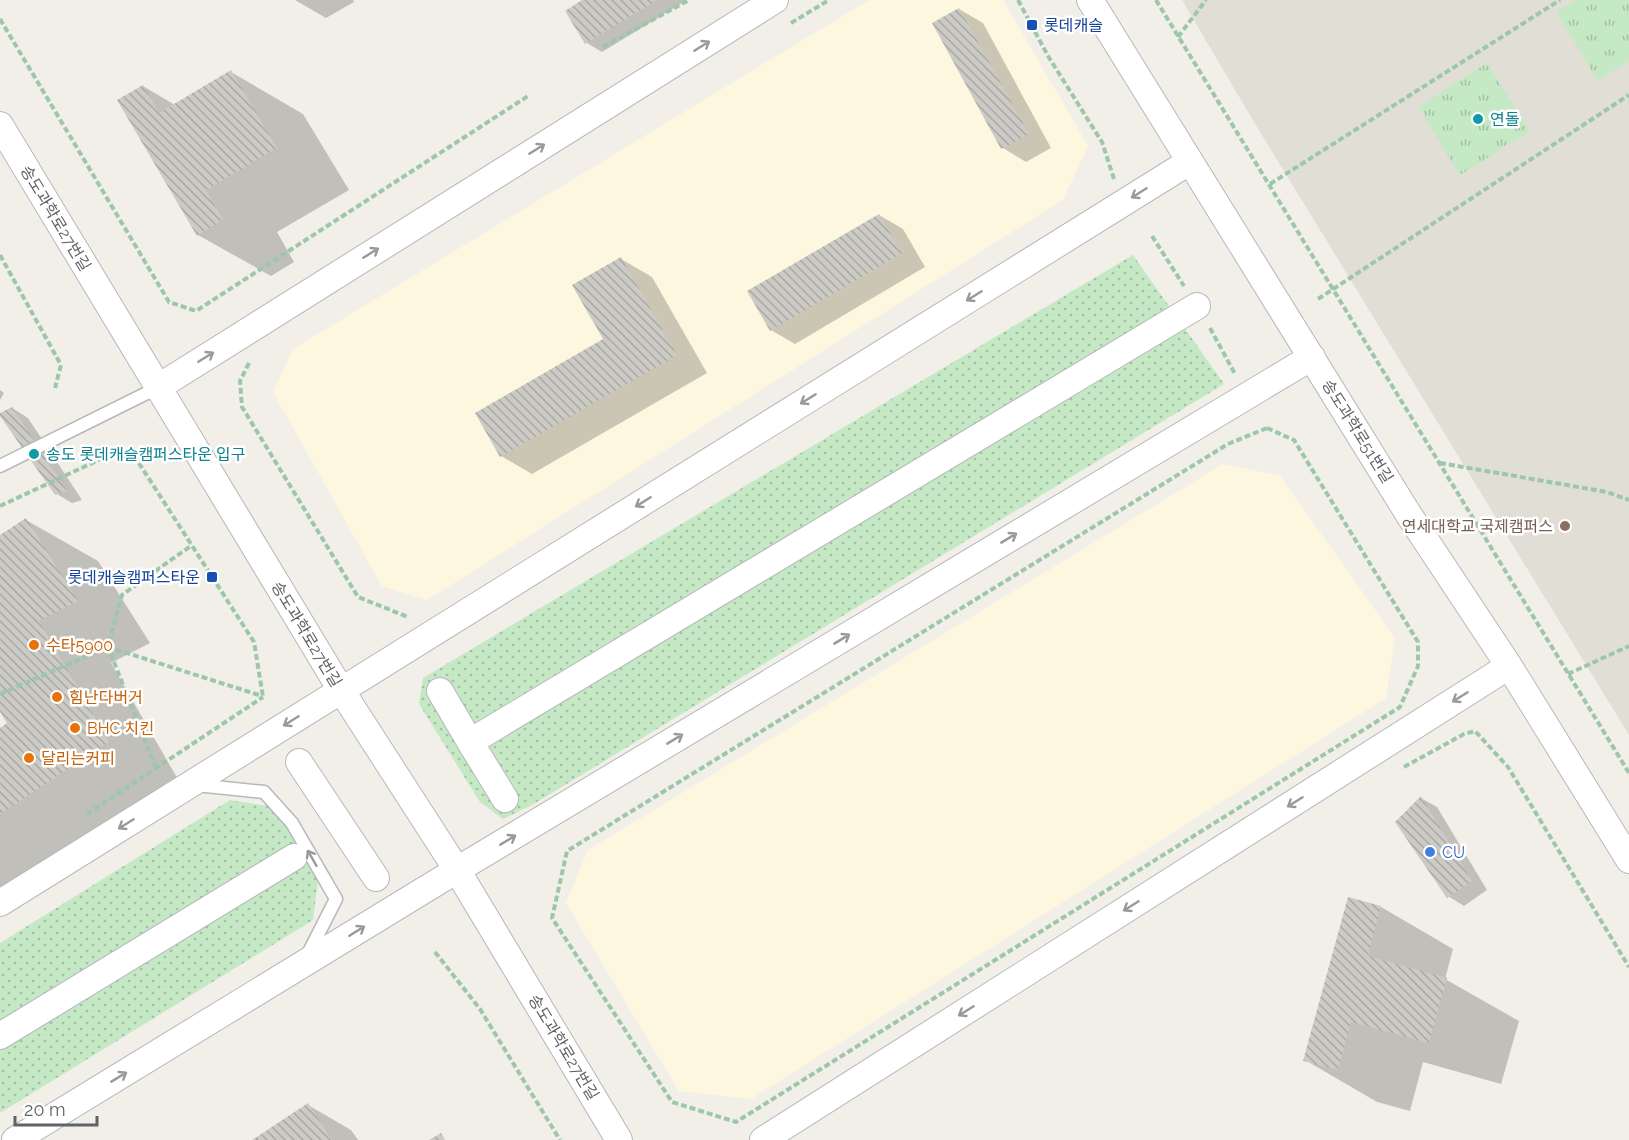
<svg xmlns="http://www.w3.org/2000/svg" width="1629" height="1140" viewBox="0 0 1629 1140" font-family="Raleway,'Noto Sans KR',sans-serif">
  <style>
    .commercial { fill: #fef7e0 }
    .education { fill: #e1ded6 }
    .grass { fill: url(#grass-tufts) }
    .park { fill: url(#park-dots) }
    .shadow { fill: #0003 }
    .building { fill: url(#building-back-hatch) }
    .lines { fill: none; stroke-linecap: round; stroke-linejoin: round }
    .lane-casing { stroke: #b5b8bc; stroke-width: 15 }
    .street-casing { stroke: #b5b8bc; stroke-width: 28 }
    .path { stroke: #9cc7a9; stroke-width: 4; stroke-dasharray: 6 3; stroke-linecap: butt }
    .lane { stroke: #fff; stroke-width: 12 }
    .street { stroke: #fff; stroke-width: 26 }
    .oneway { stroke: #979a9d }
    .transit-dot { fill: #1a4fb4; stroke: #fff; stroke-width: 2 }
    .culture-dot { fill: #0f9aa8; stroke: #fff; stroke-width: 2 }
    .education-dot { fill: #8d6e63; stroke: #fff; stroke-width: 2 }
    .food-dot { fill: #e8710a; stroke: #fff; stroke-width: 2 }
    .shop-dot { fill: #3f7fe0; stroke: #fff; stroke-width: 2 }
    .labels { text-anchor: middle; stroke-width: 5; stroke-linejoin: round; paint-order: stroke }
    .transit-label { font-size: 16px; fill: #164399; stroke: #fff; text-anchor: start }
    .culture-label { font-size: 16px; fill: #0d838f; stroke: #fff; text-anchor: start }
    .street-label { font-size: 16px; fill: #5f6368; stroke: #fff }
    .education-label { font-size: 16px; fill: #785e54; stroke: #fff; text-anchor: end }
    .food-label { font-size: 16px; fill: #c56008; stroke: #fff; text-anchor: start }
    .shop-label { font-size: 16px; fill: #366cbe; stroke: #fff; text-anchor: start }
  </style>
  <defs>
    <pattern id="grass-tufts" width="24" height="20" patternUnits="userSpaceOnUse" patternTransform="scale(1.5)"><rect width="24" height="20" fill="#c5e8c5"/><path d="M3 7l-1-3M5 7V3M7 7l1-3M15 17l-1-3M17 17v-4M19 17l1-3" fill="none" stroke="#a3c0a4"/></pattern>
    <pattern id="park-dots" width="8" height="8" patternUnits="userSpaceOnUse" patternTransform="scale(1.5)"><rect width="8" height="8" fill="#c5e8c5"/><path d="M2 2h.1M6 6h.1" fill="none" stroke="#a3c0a4" stroke-width="1.8" stroke-linecap="round"/></pattern>
    <pattern id="building-back-hatch" width="6" height="6" patternUnits="userSpaceOnUse" patternTransform="scale(1.5)"><rect width="6" height="6" fill="#cccac5"/><path d="M-1 5l2 2M0 0l6 6M5-1l2 2" fill="none" stroke="#a9a8a4"/></pattern>
  </defs>
  <rect width="100%" height="100%" fill="#f1efe8"/>
  <!-- commercial -->
  <path class="commercial" d="M869 0H1003L1088 146 1063 200 427 600 382 586 273 392 293 349Z
    M1223 464 1280 476 1395 638 1386 698 751 1099 679 1091 566 903 588 850Z"/>
  <!-- education -->
  <path class="education" d="M1182 0H1629V735L1257 127Z"/>
  <!-- grass -->
  <path class="grass" d="M1576 0H1629V61L1598 81 1556 12Z
    M1487 63 1530 131 1460 175 1418 107Z"/>
  <!-- park -->
  <path class="park" d="M1133 255 1224 384 532 805 503 819 480 802 419 704 423 678Z
    M230 800 274 807 318 879 313 920 0 1113V943Z"/>
  <!-- shadow -->
  <path class="shadow" d="M295 0H353L354 2 326 18Z
    M585 0H687L602 52 587 43Z
    M959 9 983 23 1051 148 1026 162 1003 148 934 24Z
    M231 72 303 114 349 190 277 232 294 262 271 276 198 235 143 86 175 105Z
    M879 215 903 229 925 267 795 344 771 330Z
    M621 259 652 277 707 373 532 474 501 456 605 340Z
    M0 390 4 393 0 400Z
    M12 408 28 418 82 500 72 503 57 494Z
    M26 520 98 561 150 643 111 663 180 783 0 903V729L9 723 0 709V537Z
    M1421 798 1437 807 1487 890 1464 906 1448 896Z
    M1349 899 1381 907 1453 949 1445 979 1519 1021 1501 1084 1423 1062 1410 1111 1377 1102 1305 1060Z
    M308 1105 351 1130 358 1140H255Z"/>
  <!-- building -->
  <path class="building" d="M582 0H657L585 44 565 11Z
    M959 8 1029 134 1001 149 932 23Z
    M231 70 277 148 206 190 223 220 197 236 117 100 143 85 159 113Z
    M879 214 902 253 770 331 747 291Z
    M621 257 677 355 500 457 475 413 603 339 572 285Z
    M12 407 67 491 55 495 0 416V413Z
    M26 518 78 601 39 621 109 742 0 814V728L7 723 0 712V535Z
    M1421 796 1472 881 1447 898 1395 822Z
    M1348 897 1381 906 1368 956 1447 978 1429 1043 1351 1022 1338 1070 1303 1061Z
    M308 1103 332 1140H252Z
    M441 1133 445 1140H429Z"/>
  <g class="lines">
    <defs>
      <path id="lane" d="M0 466 157 388
        M196 785 264 792 292 823 336 899 307 956"/>
      <path id="street" d="M1090 0 1409 515 1509 666 1629 860
        M0 125 341 690 457 870 619 1140
        M157 388 775 0
        M440 691 470 742 1197 306
        M470 742 505 799
        M299 762 376 878
        M0 903 1189 162
        M0 1036 294 857
        M15 1140 457 870 1312 357
        M763 1140 1509 666"/>
    </defs>
    <!-- lane casing -->
    <use href="#lane" class="lane-casing"/>
    <!-- street casing -->
    <use href="#street" class="street-casing"/>
    <!-- path -->
    <path class="path" d="M1018 0 1048 56 1102 142 1114 179
      M1156 0 1629 773
      M0 19 169 302 196 311 528 96
      M791 23 829 0
      M1178 37 1206 0
      M603 47 689 0
      M1270 184 1560 0
      M1152 236 1184 286
      M0 255 61 365 55 388
      M1318 299 1629 95
      M1210 328 1235 374
      M249 363 240 381 242 407 358 597 408 617
      M1267 428 1294 440 1418 642V666L1400 707 736 1122 672 1102 552 918 567 851 1228 444Z
      M1440 463 1607 492 1629 500
      M0 506 105 457H135L254 642 263 697
      M1568 674 1629 646
      M0 694 108 647 262 696
      M1404 767 1464 734 1475 731 1508 767 1629 967
      M156 768 108 647 122 595 192 545
      M87 814 263 697
      M435 952 480 1009 560 1140"/>
    <!-- lane -->
    <use href="#lane" class="lane"/>
    <!-- street -->
    <use href="#street" class="street"/>
  </g>
  <!-- one-way arrows -->
  <defs><path id="oneway-shaft" d="M-6 0H5M1.5-3L5.5 0L1.5 3" fill="none" stroke-width="1.6" stroke-linecap="round" stroke-linejoin="round" transform="scale(1.5)"/></defs>
  <g class="oneway">
    <use href="#oneway-shaft" transform="translate(702 46) rotate(-32)"/>
    <use href="#oneway-shaft" transform="translate(537 149) rotate(-32)"/>
    <use href="#oneway-shaft" transform="translate(1139 193) rotate(148)"/>
    <use href="#oneway-shaft" transform="translate(371 253) rotate(-32)"/>
    <use href="#oneway-shaft" transform="translate(974 296) rotate(148)"/>
    <use href="#oneway-shaft" transform="translate(206 357) rotate(-32)"/>
    <use href="#oneway-shaft" transform="translate(808 399) rotate(148)"/>
    <use href="#oneway-shaft" transform="translate(643 502) rotate(148)"/>
    <use href="#oneway-shaft" transform="translate(1009 538) rotate(-31)"/>
    <use href="#oneway-shaft" transform="translate(842 639) rotate(-31)"/>
    <use href="#oneway-shaft" transform="translate(1460 697) rotate(148)"/>
    <use href="#oneway-shaft" transform="translate(291 721) rotate(148)"/>
    <use href="#oneway-shaft" transform="translate(675 739) rotate(-31)"/>
    <use href="#oneway-shaft" transform="translate(1295 802) rotate(148)"/>
    <use href="#oneway-shaft" transform="translate(126 824) rotate(148)"/>
    <use href="#oneway-shaft" transform="translate(508 840) rotate(-31)"/>
    <use href="#oneway-shaft" transform="translate(312 858) rotate(-120)"/>
    <use href="#oneway-shaft" transform="translate(1131 906) rotate(148)"/>
    <use href="#oneway-shaft" transform="translate(357 931) rotate(-32)"/>
    <use href="#oneway-shaft" transform="translate(966 1011) rotate(148)"/>
    <use href="#oneway-shaft" transform="translate(119 1077) rotate(-31)"/>
  </g>
  <!-- markers -->
  <g class="transit-dot">
    <rect x="1026" y="19" width="12" height="12" rx="3"/>
    <rect x="206" y="571" width="12" height="12" rx="3"/>
  </g>
  <g class="culture-dot">
    <circle cx="1478" cy="119" r="6"/>
    <circle cx="34" cy="454" r="6"/>
  </g>
  <circle class="education-dot" cx="1565" cy="526" r="6"/>
  <g class="food-dot">
    <circle cx="34" cy="645" r="6"/>
    <circle cx="57" cy="697" r="6"/>
    <circle cx="75" cy="728" r="6"/>
    <circle cx="29" cy="758" r="6"/>
  </g>
  <circle class="shop-dot" cx="1430" cy="852" r="6"/>
  <g class="labels">
    <!-- transit labels -->
    <g class="transit-label">
      <text x="1044" y="31">롯데캐슬</text>
      <text x="200" y="583" text-anchor="end">롯데캐슬캠퍼스타운</text>
    </g>
    <!-- culture labels -->
    <g class="culture-label">
      <text x="1490" y="125">연돌</text>
      <text x="46" y="460">송도 롯데캐슬캠퍼스타운 입구</text>
    </g>
    <!-- street labels -->
    <g class="street-label">
      <text transform="translate(56 218) rotate(59)" y="6">송도과학로27번길</text>
      <text transform="translate(1358 431) rotate(58)" y="6">송도과학로51번길</text>
      <text transform="translate(307 634) rotate(59)" y="6">송도과학로27번길</text>
      <text transform="translate(564 1047) rotate(59)" y="6">송도과학로27번길</text>
    </g>
    <!-- education labels -->
    <g class="education-label">
      <text x="1553" y="532">연세대학교 국제캠퍼스</text>
    </g>
    <!-- food labels -->
    <g class="food-label">
      <text x="46" y="651">수타5900</text>
      <text x="69" y="703">힘난다버거</text>
      <text x="87" y="734">BHC 치킨</text>
      <text x="41" y="764">달리는커피</text>
    </g>
    <!-- shop labels -->
    <g class="shop-label">
      <text x="1442" y="858">CU</text>
    </g>
  </g>
  <!-- scale -->
  <path d="M15 1116v9h82v-9" fill="none" stroke="#5f6368" stroke-width="3"/>
  <text x="24" y="1116" font-size="18" fill="#5f6368" stroke="#ffffff" stroke-width="4.5" paint-order="stroke">20 m</text>
</svg>
